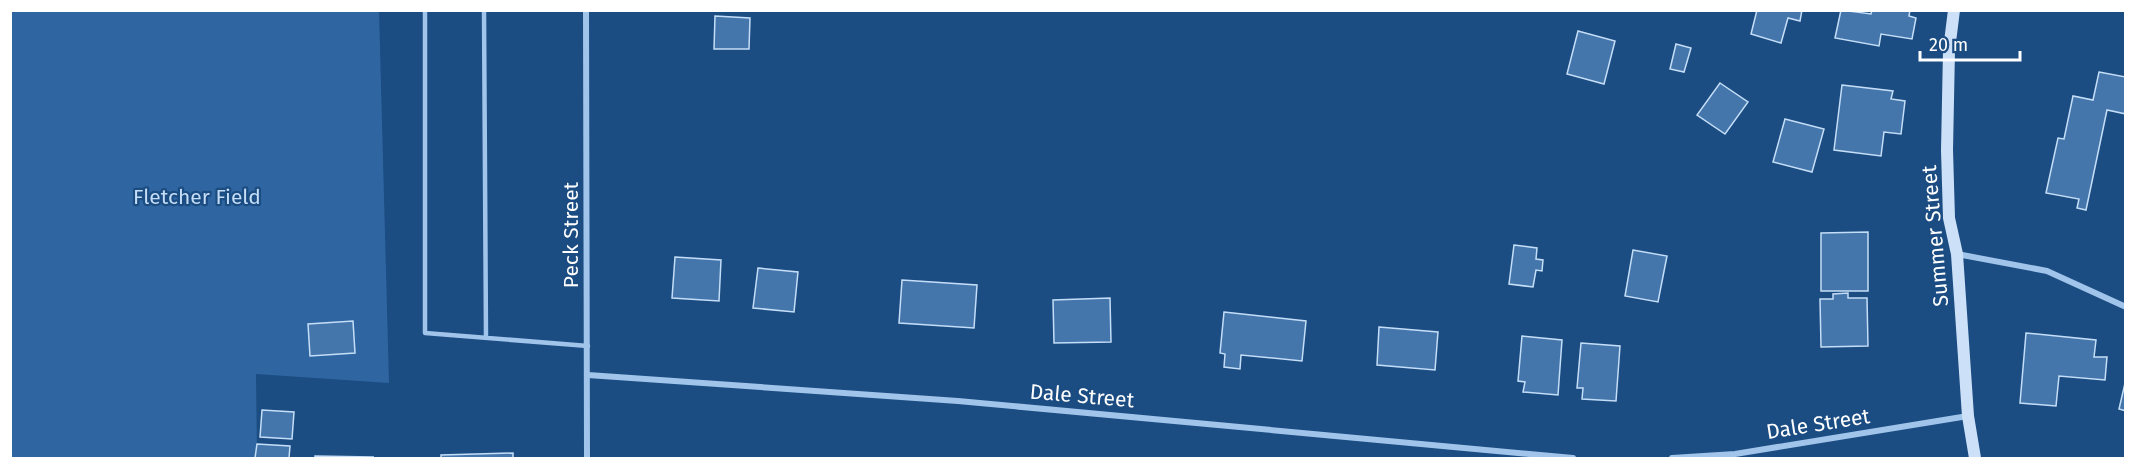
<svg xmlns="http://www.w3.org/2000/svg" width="2136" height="469" viewBox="0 0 2136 469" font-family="'Fira Sans',sans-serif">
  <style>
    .green { fill: #2f66a1 }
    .building { fill: #4476ab; stroke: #c5def8; stroke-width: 1.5 }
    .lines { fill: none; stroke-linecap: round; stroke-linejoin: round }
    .lane { stroke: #a1c4ea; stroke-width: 4.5 }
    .street { stroke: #a1c4ea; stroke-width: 6 }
    .secondary { stroke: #cce1f8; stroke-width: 12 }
    .labels { text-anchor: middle; stroke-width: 4.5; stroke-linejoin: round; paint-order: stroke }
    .park-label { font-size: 21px; fill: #c5def8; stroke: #1b4c82 }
    .street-label { font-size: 21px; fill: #fff; stroke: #1b4c82 }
  </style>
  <rect width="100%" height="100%" fill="#1b4c82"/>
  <!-- green -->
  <path class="green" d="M10 11H379L389 383 256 374 257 458H11Z"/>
  <!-- building -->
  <path class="building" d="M1757 10H1802L1800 21 1788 18 1781 43 1751 34Z
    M1841 10 1871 14 1872 10H1910L1909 16 1916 18 1912 39 1881 34 1879 46 1835 38Z
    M715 16 750 18 749 49H714Z
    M1578 31 1615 41 1604 84 1567 74Z
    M1676 44 1691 48 1684 72 1670 69Z
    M2099 72 2126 77V114L2107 110 2086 210 2077 208 2079 199 2046 193 2058 138 2064 139 2073 96 2093 100Z
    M1720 83 1748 102 1725 134 1697 115Z
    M1842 85 1893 91 1891 99 1905 101 1901 134 1884 132 1881 156 1834 150Z
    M1785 119 1824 129 1812 172 1773 162Z
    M1868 232V291H1821V233Z
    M1514 245 1537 248 1536 259 1543 260 1542 271 1536 270 1533 287 1509 284Z
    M1633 250 1667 256 1658 302 1625 296Z
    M675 257 721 260 719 301 672 298Z
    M758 268 798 272 794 312 753 308Z
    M902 280 977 285 974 328 899 323Z
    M1848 293V298H1867L1868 346 1821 347 1820 299H1833V294Z
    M1110 298 1111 342 1054 343 1053 300Z
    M1224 312 1306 321 1302 361 1241 355 1240 369 1224 367 1225 354 1220 353Z
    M353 321 355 353 310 356 308 324Z
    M1379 327 1438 332 1435 370 1377 365Z
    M2026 333 2096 340 2094 357H2107L2105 380 2059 376 2056 406 2020 403Z
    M1522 336 1562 340 1558 395 1523 392 1525 382 1518 381Z
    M1581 343 1620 346 1616 401 1582 399 1583 388H1577Z
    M2126 379V411L2119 409Z
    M262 410 294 412 292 439 260 437Z
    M257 444 290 446 289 458H255Z
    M513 453V458H441V455Z
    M315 456 374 457 315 458Z"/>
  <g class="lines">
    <!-- lane -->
    <path class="lane" d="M425 10V333L588 346
      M484 10 486 338"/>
    <!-- street -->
    <path class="street" d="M586 10 587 458
      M1957 254 2047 271 2126 307
      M588 375 958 401 1573 458
      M1672 458 1735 454 1968 416"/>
    <!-- secondary -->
    <path class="secondary" d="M1954 10 1949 50 1947 150 1949 218 1957 254 1968 416 1975 458"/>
  </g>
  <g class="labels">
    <!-- park labels -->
    <g class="park-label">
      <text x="197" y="204">Fletcher Field</text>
    </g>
    <!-- street labels -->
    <g class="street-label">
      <text transform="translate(571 235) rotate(-90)" y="7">Peck Street</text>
      <text transform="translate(1935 236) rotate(-95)" y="7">Summer Street</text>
      <text transform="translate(1082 396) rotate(5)" y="7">Dale Street</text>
      <text transform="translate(1818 424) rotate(-9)" y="7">Dale Street</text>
    </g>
  </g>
  <!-- border -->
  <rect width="2136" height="469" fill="none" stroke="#ffffff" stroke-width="24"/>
  <!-- scale -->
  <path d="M1920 51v9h100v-9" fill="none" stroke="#ffffff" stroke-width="3"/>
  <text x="1929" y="51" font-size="18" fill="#ffffff" stroke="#1b4c82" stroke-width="4.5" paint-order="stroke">20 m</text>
</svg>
